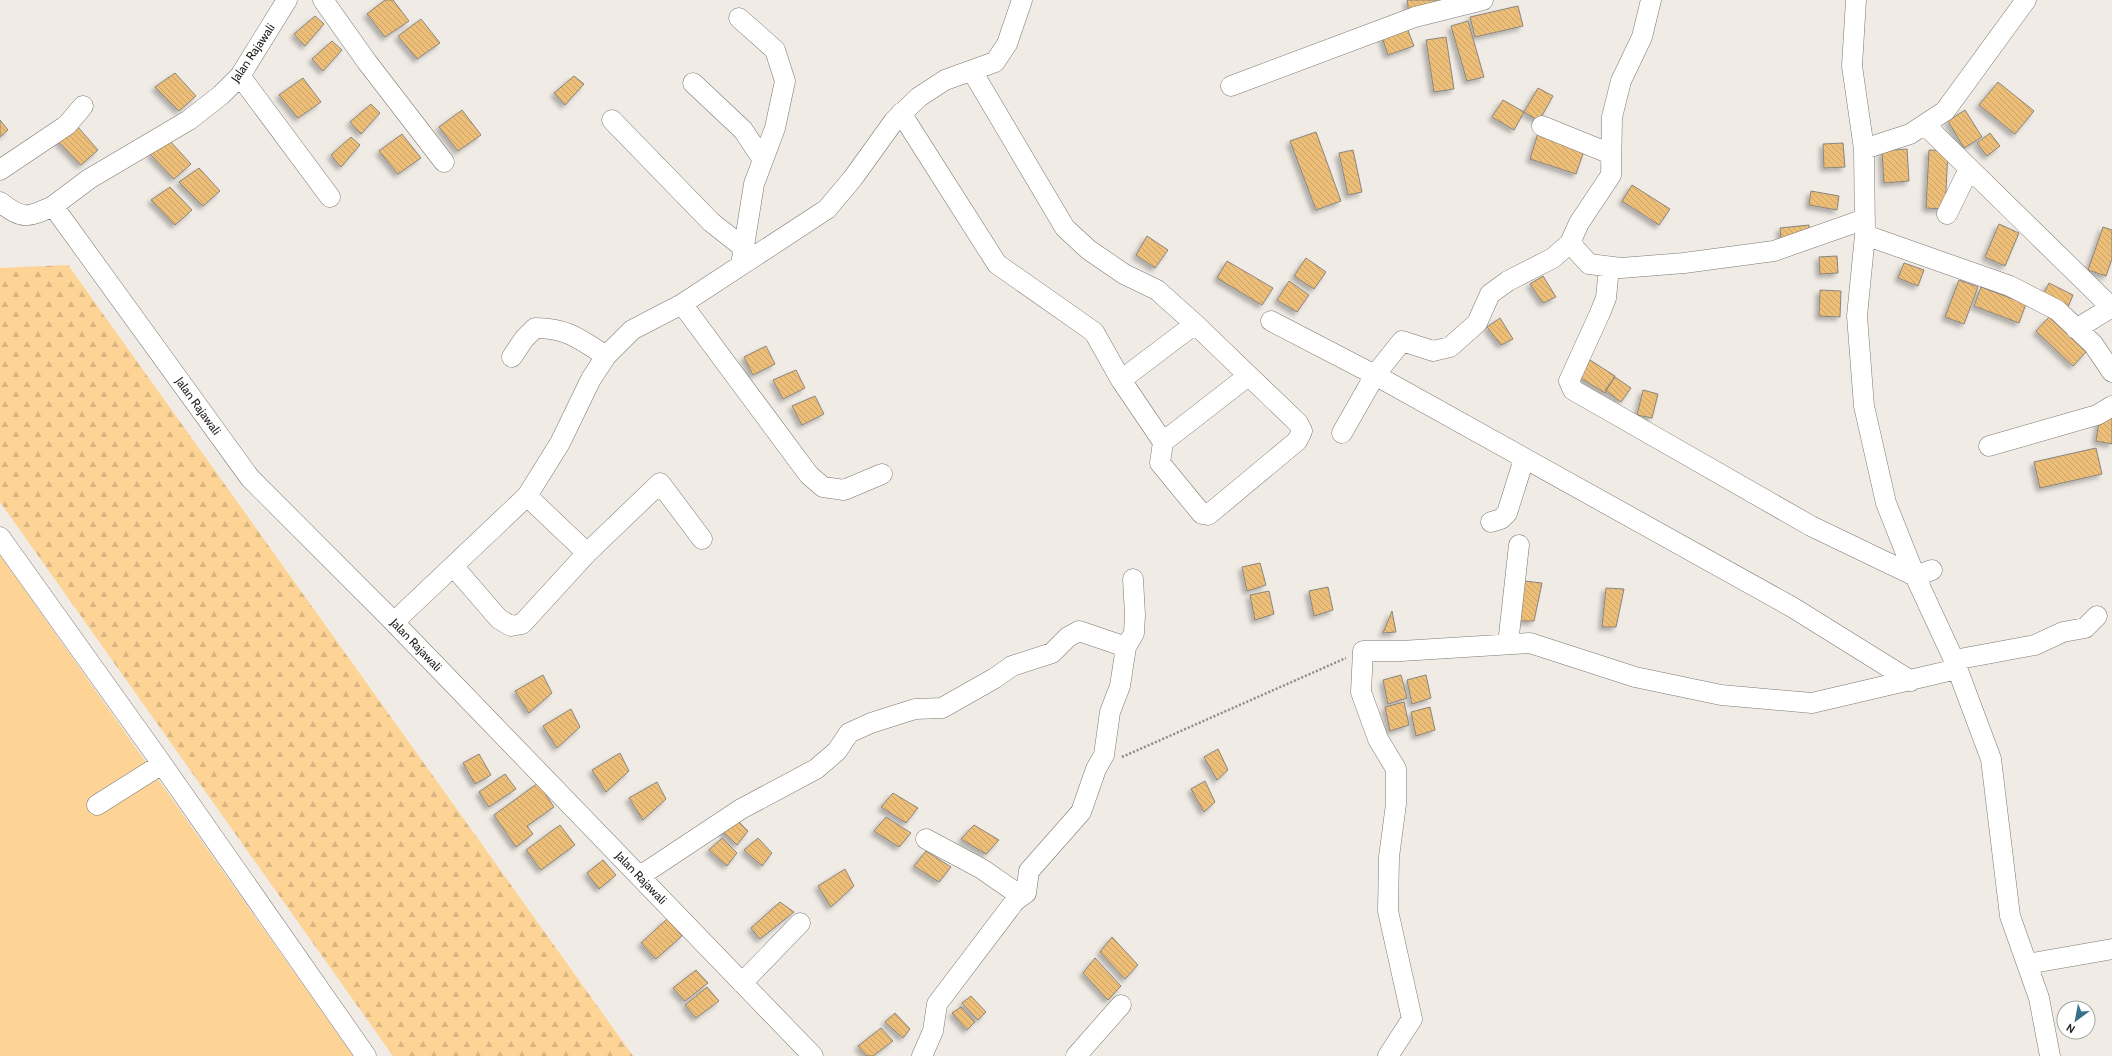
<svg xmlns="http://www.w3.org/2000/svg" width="2112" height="1056" viewBox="0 0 2112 1056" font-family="Cabin,sans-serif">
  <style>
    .grass { fill: #fdd396 }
    .forest { fill: url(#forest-firs) }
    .building { fill: url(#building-back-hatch); stroke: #89857f; filter: url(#shadow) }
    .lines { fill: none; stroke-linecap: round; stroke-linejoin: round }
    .minor-casing { stroke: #7c7872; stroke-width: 21 }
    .path { stroke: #8e8b87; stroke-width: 2.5; stroke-dasharray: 2 2; stroke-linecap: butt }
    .minor { stroke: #fff; stroke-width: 20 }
    .labels { text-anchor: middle; stroke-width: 3.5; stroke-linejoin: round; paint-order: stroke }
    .street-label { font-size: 12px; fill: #242220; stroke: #fff }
  </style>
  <defs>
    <pattern id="forest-firs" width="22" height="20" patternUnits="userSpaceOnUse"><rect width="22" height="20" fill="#fdd396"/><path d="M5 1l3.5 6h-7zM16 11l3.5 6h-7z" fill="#d9b581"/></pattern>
    <pattern id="building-back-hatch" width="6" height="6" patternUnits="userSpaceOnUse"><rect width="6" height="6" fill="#edbe77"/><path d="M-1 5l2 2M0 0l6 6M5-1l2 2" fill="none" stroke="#cba367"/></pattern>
    <filter id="shadow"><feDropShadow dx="-3.5" dy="3.5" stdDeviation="2" flood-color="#0004"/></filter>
  </defs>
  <rect width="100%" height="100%" fill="#f0ebe5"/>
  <!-- grass -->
  <path class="grass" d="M0 555 353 1056H0Z"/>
  <!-- forest -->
  <path class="forest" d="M68 265 633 1056H393L0 502V268Z"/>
  <!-- building -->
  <path class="building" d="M385 0H393L409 21 385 37 367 14Z
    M1407 0H1438L1439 9 1409 13Z
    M1518 6 1523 26 1475 37 1470 17Z
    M315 16 324 24 305 46 294 34Z
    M421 19 440 43 417 59 398 36Z
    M1468 21 1484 77 1467 81 1451 26Z
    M1407 28 1414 46 1388 55 1382 37Z
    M1446 37 1454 89 1434 92 1426 40Z
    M332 41 342 50 323 71 312 59Z
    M175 73 196 96 179 111 155 87Z
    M574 76 584 84 565 105 554 93Z
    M303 78 321 102 298 118 279 95Z
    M1998 82 2034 111 2015 134 1979 105Z
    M1538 88 1553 96 1539 121 1524 112Z
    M1503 100 1524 112 1514 130 1492 117Z
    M371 104 380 113 361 134 350 122Z
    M462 110 481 135 458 151 439 127Z
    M1965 110 1982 137 1964 148 1948 121Z
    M0 120 8 130 0 137Z
    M77 126 98 150 81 165 57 140Z
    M1316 132 1341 201 1316 210 1290 141Z
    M1538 133 1585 148 1576 174 1530 159Z
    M1990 133 2000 146 1987 156 1977 143Z
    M402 134 421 158 398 174 379 151Z
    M351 137 360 145 341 167 331 155Z
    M169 140 191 164 174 179 150 154Z
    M1843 143 1845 167 1824 168 1823 144Z
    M1907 149 1909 181 1884 183 1882 151Z
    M1353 150 1362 192 1348 195 1339 153Z
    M1929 150 1948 151 1945 209 1926 208Z
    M199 168 220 191 203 206 179 182Z
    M1632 185 1670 209 1659 225 1622 201Z
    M170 187 192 210 175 225 151 200Z
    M1811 191 1839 196 1837 210 1809 205Z
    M1999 224 2019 233 2005 266 1985 257Z
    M1809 225 1810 237 1781 240 1780 228Z
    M2103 227 2112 230V259L2106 276 2088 270Z
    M1147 236 1168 250 1155 268 1136 255Z
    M1837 256 1838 273 1820 274 1819 257Z
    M1306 258 1326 272 1314 289 1294 276Z
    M1227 261 1273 288 1262 305 1217 278Z
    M1904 263 1924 270 1918 286 1898 278Z
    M1543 276 1556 297 1543 303 1530 284Z
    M1959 280 1978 287 1964 324 1945 317Z
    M1289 281 1309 295 1297 312 1277 300Z
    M2049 283 2073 295 2068 307 2043 295Z
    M1981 287 2026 304 2019 323 1974 306Z
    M1820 290 1841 291 1840 317 1819 316Z
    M2049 317 2086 352 2073 366 2036 331Z
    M1500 318 1513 339 1501 345 1487 327Z
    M766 346 775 364 753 375 744 357Z
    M1590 360 1615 376 1605 393 1579 377Z
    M796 370 805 388 783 399 773 380Z
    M1615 377 1631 388 1621 402 1605 390Z
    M1643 390 1658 394 1652 418 1637 415Z
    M815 396 824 414 802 425 792 406Z
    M2100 415 2112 417V444L2096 441Z
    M2096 448 2102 474 2040 488 2034 462Z
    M1260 563 1266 585 1247 591 1242 567Z
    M1524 581 1542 583 1534 621H1520Z
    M1328 587 1333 610 1314 616 1309 591Z
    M1606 588 1624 589 1616 627H1602Z
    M1269 591 1274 614 1255 620 1250 595Z
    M1392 611 1396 632 1383 633Z
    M543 675 552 693 529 713 515 691Z
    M1401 675 1407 698 1388 704 1383 680Z
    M1426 675 1431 698 1412 704 1407 680Z
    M1404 702 1409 725 1390 731 1385 707Z
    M1430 707 1435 730 1416 736 1411 712Z
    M571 709 580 727 557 748 543 726Z
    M1218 749 1228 770 1217 780 1204 757Z
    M620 753 629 771 606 792 592 770Z
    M479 754 491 775 475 784 463 763Z
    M505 774 516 789 489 807 479 792Z
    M1205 781 1215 802 1204 812 1191 789Z
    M657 782 666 799 643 820 629 798Z
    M538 783 554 807 527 826 533 834 516 847 494 815Z
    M893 793 918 808 906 823 881 807Z
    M733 816 748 831 737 845 720 829Z
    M886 817 911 833 899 847 874 831Z
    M560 825 575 845 541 870 526 850Z
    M974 825 999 840 986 854 961 839Z
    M722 838 737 853 727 866 709 850Z
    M758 838 772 853 762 866 744 850Z
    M926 851 951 867 939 882 914 866Z
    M603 860 616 875 599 889 587 873Z
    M845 869 854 886 831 907 818 886Z
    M780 902 794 912 760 939 751 928Z
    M667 919 682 936 656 959 641 943Z
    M1112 937 1138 965 1125 979 1100 952Z
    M1095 958 1121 986 1108 1000 1083 973Z
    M696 970 708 983 685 1001 673 988Z
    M707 987 719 1001 696 1018 685 1005Z
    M971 996 986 1012 978 1020 962 1003Z
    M961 1007 975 1022 967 1030 952 1013Z
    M895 1013 910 1029 903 1038 885 1022Z
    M881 1028 893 1041 873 1056H867L858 1046Z"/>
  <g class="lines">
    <defs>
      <path id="minor" d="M323 0 367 62 444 162
        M1856 0 1852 66 1864 149 1865 235 1857 316 1864 406 1886 503 1915 576 1954 660 1991 759 2010 916 2039 998 2050 1056
        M739 18 775 50 785 81 775 128 754 184 741 265
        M240 76 330 197
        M693 83 743 130 763 160
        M1231 86 1415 17 1483 0
        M901 113 997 264 1094 332 1121 380 1195 324 1157 290 1124 274 1089 250 1065 228 972 71
        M612 120 711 222 744 248
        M1925 125 2111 307
        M1542 126 1611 154
        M1864 149 1910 134 1945 111 2026 0
        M0 170 67 125 83 106
        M0 202C23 220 28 218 53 206L250 478 386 614 813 1056
        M53 206 89 179 189 120 221 95 240 76 287 0
        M1947 214 1969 169
        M1865 235 2010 286 2057 310 2093 344 2112 372
        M1570 243 1589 264 1621 268 1684 263 1774 251 1865 219
        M1609 267 1606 298 1600 313 1569 381 1573 390 1811 526 1915 576 1932 570
        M682 304 827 209 853 178 894 121 919 97 945 80 995 62 1007 44 1022 0
        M1271 321 1375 375 1792 607 1911 681
        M2076 329 2112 307
        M512 357 524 339 535 328C567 328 580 339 606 356
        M1121 380 1163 442 1160 463 1202 514 1208 515 1297 441 1302 431 1298 423 1195 324
        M1342 433 1375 375 1402 341 1433 351 1450 347 1477 323 1490 294 1508 281 1553 258 1570 243 1579 223 1611 175 1612 117 1621 81 1642 37 1651 0
        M1163 442 1248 376
        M1989 446 2097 415 2112 406
        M527 496 587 553
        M1491 522 1501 519 1507 513 1524 459
        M0 537 155 754 366 1056
        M454 567 499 619 511 626 522 624 587 553 660 483 702 539
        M394 622 527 496 560 443 591 379 606 356 632 330 682 304 809 475 823 487 844 490 882 474
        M1508 644 1519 545
        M1954 660 2035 645 2063 632 2085 628 2097 616
        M97 805 162 764
        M926 839 982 869 1021 896
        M640 876 741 809 816 769 837 751 849 733 871 723 915 709 942 708 995 678 1012 666 1052 653 1068 637 1079 631 1126 647
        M2027 964 2112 949
        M742 983 800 923
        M922 1056 933 1031 937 1004 1015 901 1026 893 1029 871 1081 812 1096 769 1104 755 1110 712 1120 686 1126 647 1134 633 1135 615 1133 579
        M1076 1056 1121 1005
        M1388 1056 1412 1019 1388 911 1389 857 1396 804V769L1378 739 1361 692 1363 651H1401L1530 643 1635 677 1721 695 1812 703 1957 669"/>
    </defs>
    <!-- minor casing -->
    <use href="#minor" class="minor-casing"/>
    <!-- path -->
    <path class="path" d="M1122 757 1346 658"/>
    <!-- minor -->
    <use href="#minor" class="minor"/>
  </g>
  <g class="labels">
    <!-- street labels -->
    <g class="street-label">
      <text transform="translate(253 53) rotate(-56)" y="4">Jalan Rajawali</text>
      <text transform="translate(198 406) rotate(54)" y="4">Jalan Rajawali</text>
      <text transform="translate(416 645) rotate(46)" y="4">Jalan Rajawali</text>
      <text transform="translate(641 878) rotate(46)" y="4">Jalan Rajawali</text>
    </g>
  </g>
  <!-- north arrow -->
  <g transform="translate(2076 1020) rotate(212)"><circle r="19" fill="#ffffff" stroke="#a7a7a6"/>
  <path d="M0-3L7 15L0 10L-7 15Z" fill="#357289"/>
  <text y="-6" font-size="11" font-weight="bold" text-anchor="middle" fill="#242220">N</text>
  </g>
</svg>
